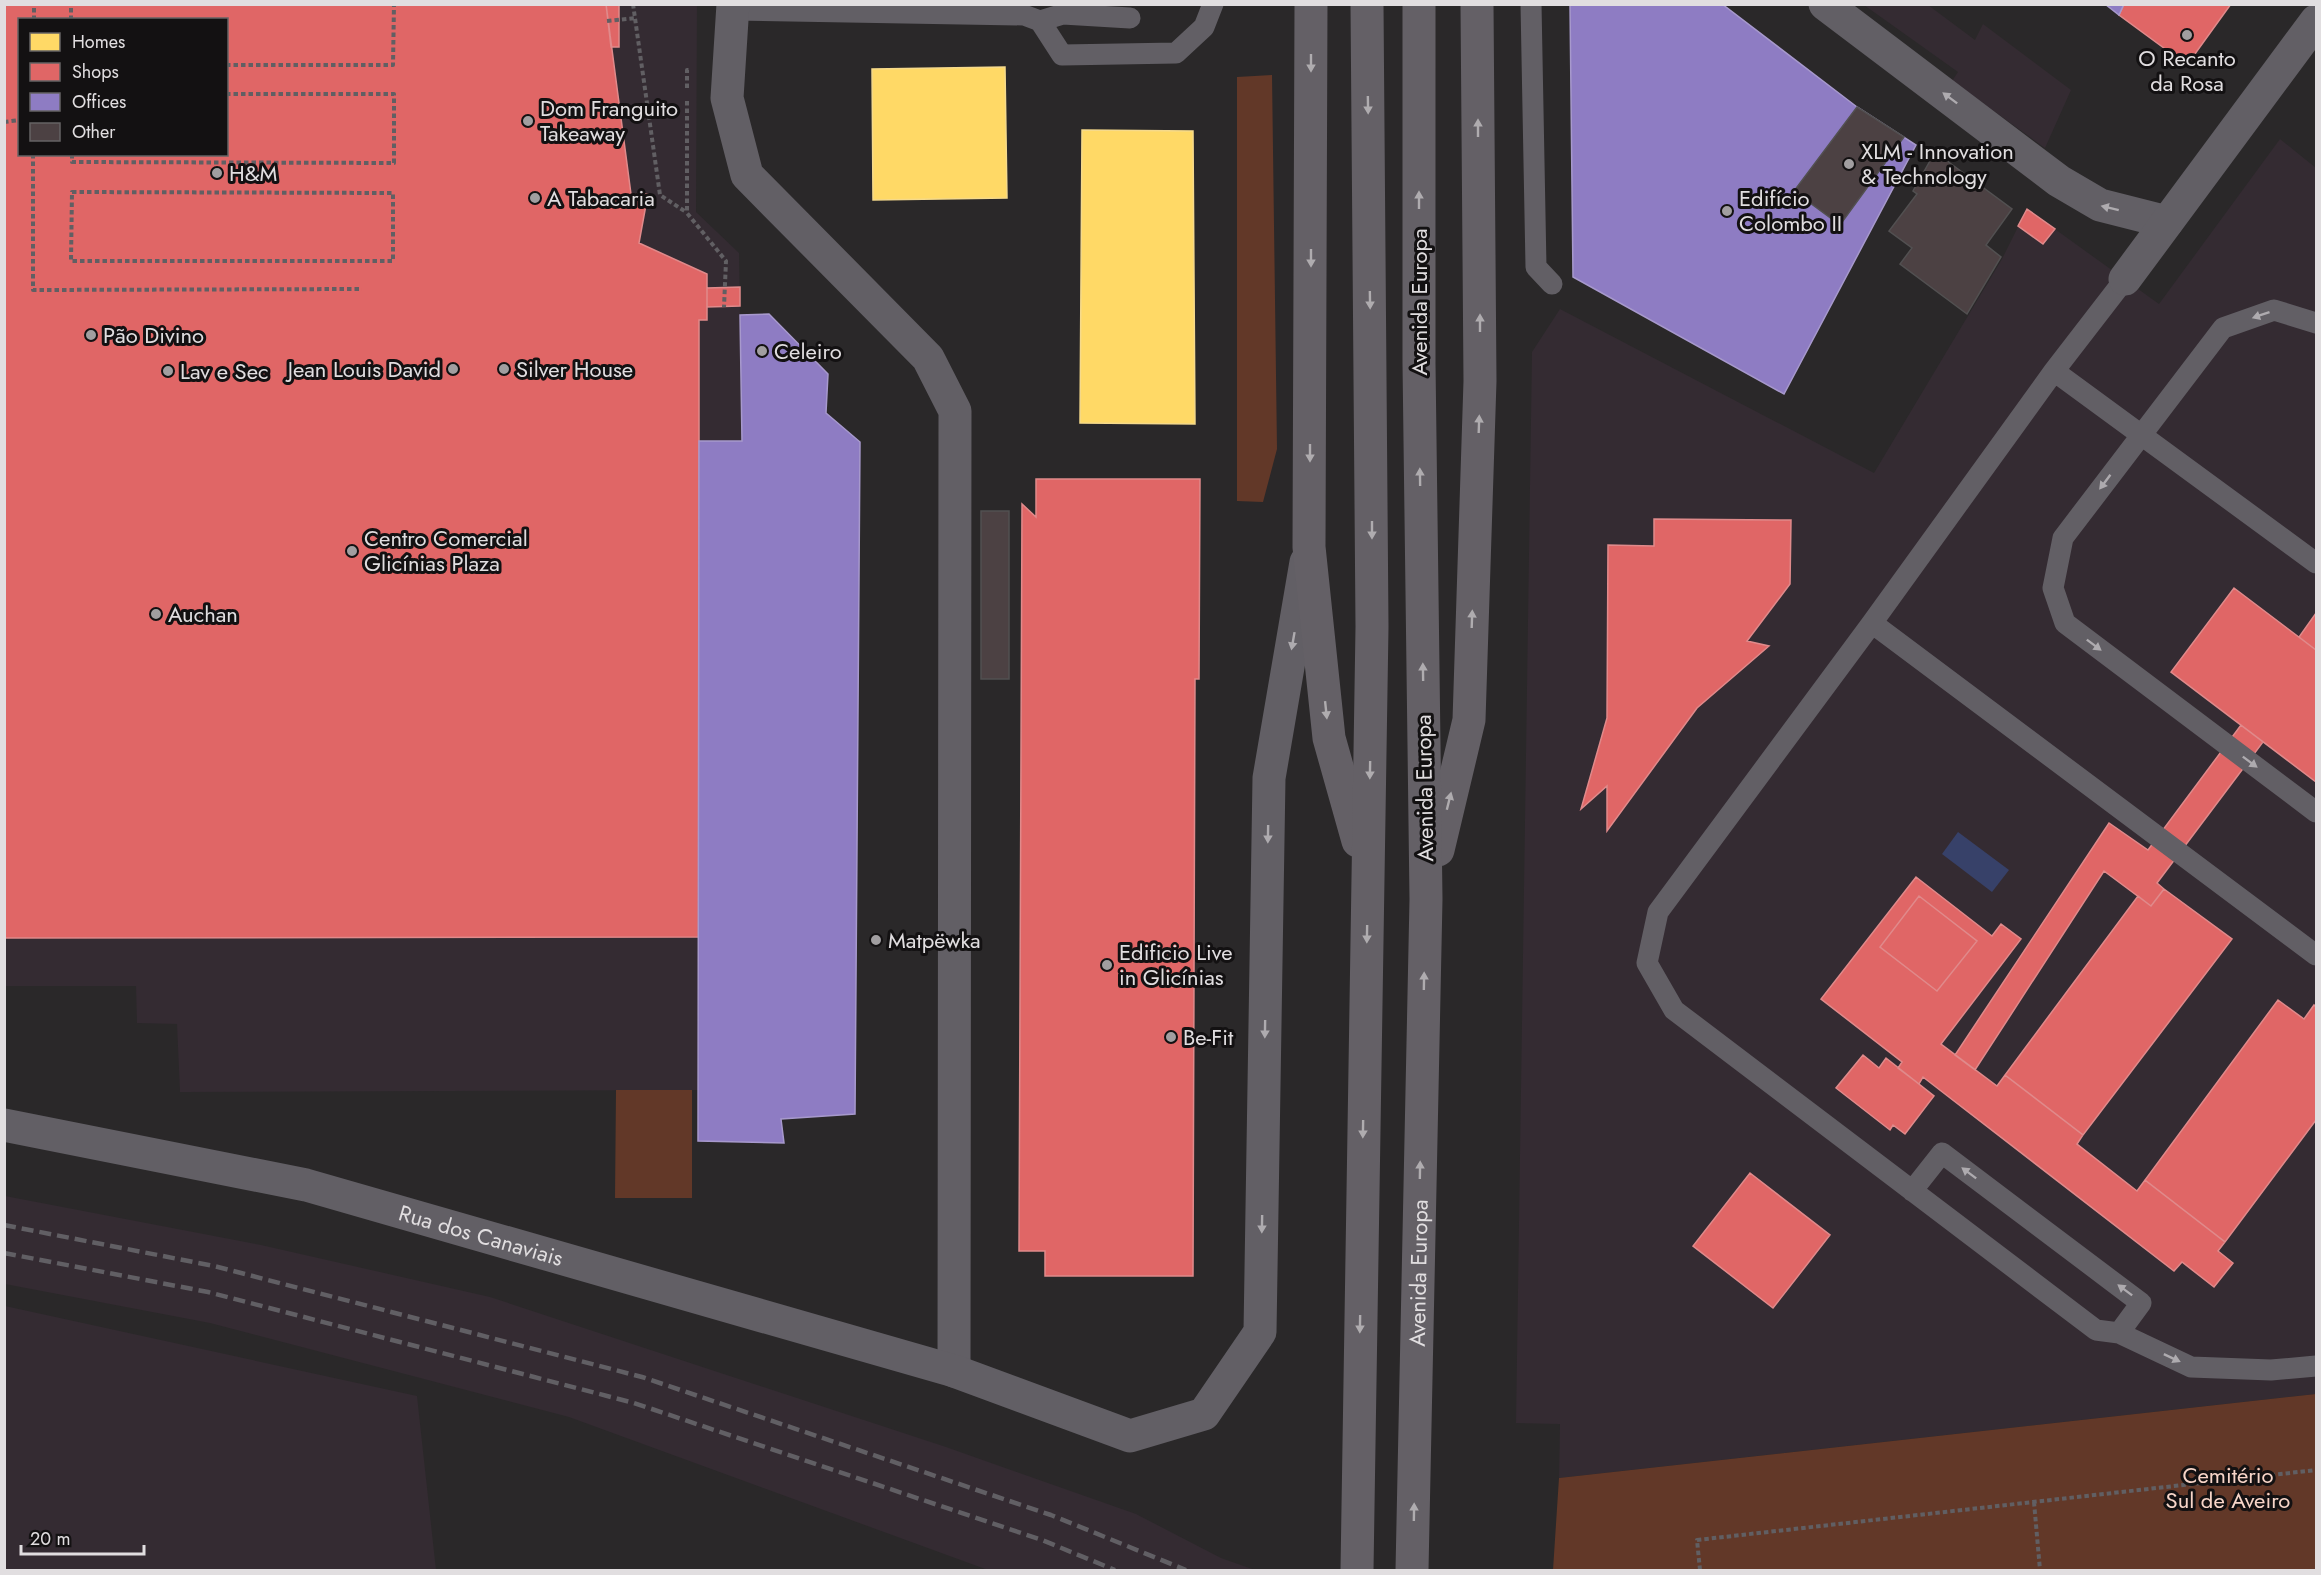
<svg xmlns="http://www.w3.org/2000/svg" width="2321" height="1575" viewBox="0 0 2321 1575" font-family="Jost,sans-serif">
  <style>
    .built { fill: #342b32; fill-rule: evenodd }
    .green { fill: #623828 }
    .water { fill: #374169 }
    .homes { fill: #ffd966; stroke: #f6da8b; stroke-width: 1.5 }
    .shops { fill: #e06666; stroke: #e08a8b; stroke-width: 1.5; fill-rule: evenodd }
    .offices { fill: #8e7cc3; stroke: #a799cc; stroke-width: 1.5 }
    .building { fill: #4c4143; stroke: #525051; stroke-width: 1.5 }
    .lines { fill: none; stroke-linecap: round; stroke-linejoin: round }
    .path { stroke: #615f63; stroke-width: 4; stroke-dasharray: 4.5 3; stroke-linecap: butt }
    .service { stroke: #625f65; stroke-width: 21 }
    .minor { stroke: #625f65; stroke-width: 33 }
    .primary { stroke: #646066; stroke-width: 33 }
    .rail { stroke: #615f64; stroke-width: 4.5; stroke-dasharray: 12 6; stroke-linecap: butt }
    .oneway { fill: #afacaf }
    .oneway2 { fill: #aeabaf }
    .poi-dot { fill: #a19ea0; stroke: #131112; stroke-width: 2 }
    .labels { text-anchor: middle; stroke-width: 6; stroke-linejoin: round; paint-order: stroke }
    .poi-label { font-size: 22px; fill: #e1dee0; stroke: #131112; text-anchor: start }
    .street-label { font-size: 22px; fill: #e1dee0; stroke: #131112 }
    .park-label { font-size: 22px; fill: #f7d5c8; stroke: #131112 }
  </style>
  <rect width="100%" height="100%" fill="#2a2829"/>
  <!-- built -->
  <path class="built" d="M4 5H697L696 212 739 253 742 441H700L699 1090 180 1092 177 1024 137 1023 136 986H5ZM20 20H226V154H20Z
    M1864 5H1928L1975 40 1983 24 2071 90 2045 148 1952 81 1958 72Z
    M2280 139 2316 168V1394L1559 1478 1560 1424 1516 1423 1532 352 1560 309 1874 473 2002 259 2027 209 2159 304Z
    M5 1196 261 1245 490 1297 946 1447 1136 1514 1221 1558 1255 1570H988L569 1417 210 1323 5 1284Z
    M5 1306 417 1396 436 1570H5Z"/>
  <!-- green -->
  <path class="green" d="M1272 75 1277 449 1263 502 1237 501V77Z
    M616 1090H692V1198H615Z
    M2316 1394V1570H1553L1559 1478Z"/>
  <!-- water -->
  <path class="water" d="M1958 832 2009 870 1992 892 1942 854Z"/>
  <!-- homes -->
  <path class="homes" d="M1005 67 1007 198 873 200 872 69Z
    M1082 130 1193 131 1195 424 1080 423Z"/>
  <!-- shops -->
  <path class="shops" d="M4 4H606L631 194H648L639 243 707 274V320H699V937L4 938ZM20 20H226V154H20Z
    M606 4H619V47H611Z
    M2124 4H2231L2187 65 2119 15Z
    M2027 209 2055 229 2043 244 2018 226Z
    M740 287V306L707 307V288Z
    M1036 479H1200L1199 679H1195L1193 1276H1045V1251H1019L1022 504 1036 517Z
    M1654 519 1791 520 1790 584 1747 641 1769 646 1697 708 1607 831V786L1581 809 1607 718 1608 545 1654 546Z
    M2234 588 2316 650V782L2171 672Z
    M2316 613V650L2299 637Z
    M2241 725 2263 742 2157 883 2164 889 2151 906 2104 871 1975 1070 1955 1055 2109 823 2148 850Z
    M1916 877 1992 936 2001 924 2021 939 1941 1044 1997 1086 2005 1075 2083 1135 2077 1144 2137 1191 2145 1180 2225 1242 2218 1251 2233 1263 2214 1287 2182 1262 2174 1271 1923 1077 1919 1084 1898 1068 1902 1062 1821 999ZM1919 896 1977 941 1937 991 1880 947Z
    M2164 889 2232 939 2083 1135 2005 1075 2138 896 2151 906Z
    M1919 896 1977 941 1937 991 1880 947Z
    M2278 1000 2304 1019 2314 1005 2316 1007V1120L2225 1242 2145 1180Z
    M1863 1055 1879 1068 1886 1058 1934 1096 1905 1134 1893 1125 1890 1130 1836 1088Z
    M1750 1173 1830 1235 1773 1308 1693 1246Z"/>
  <!-- offices -->
  <path class="offices" d="M1570 4H1722L1857 107 1916 145 1784 394 1573 277Z
    M2105 4H2124L2119 15Z
    M769 314 828 374 826 413 860 442 855 1114 781 1119 784 1143 698 1141 699 441H742L740 315Z"/>
  <!-- building -->
  <path class="building" d="M1857 107 1904 137 1840 225 1794 191Z
    M1935 152 2012 209 1986 245 2001 257 1967 314 1900 264 1912 248 1889 231 1917 194 1913 191Z
    M981 511H1009V679H981Z"/>
  <g class="lines">
    <!-- path -->
    <path class="path" d="M633 4 660 195 686 212
      M34 20V4
      M71 20V4
      M607 21 636 18
      M226 65H393L394 4
      M687 88V70H691
      M687 101V213L726 261 724 307
      M4 122 20 120
      M33 154V290L362 289
      M72 154V162L394 163V94H226
      M72 192 393 193V261H71Z
      M2034 1502 2040 1570
      M1700 1570 1697 1540 2316 1470"/>
    <!-- service -->
    <path class="service" d="M1531 4 1536 267 1552 284
      M733 10 1024 15 1040 21 1062 55 1176 53 1204 27 1213 4
      M1040 21 1063 14 1130 18
      M2125 279 2054 371 1872 623 1658 912 1647 963 1674 1010 2096 1330 2119 1333 2191 1367 2271 1370 2316 1366
      M2316 323 2274 310 2223 328 2063 538 2053 588 2065 623 2316 812
      M2054 371 2316 563
      M1872 623 2316 955
      M1912 1191 1942 1153 2141 1303 2119 1333"/>
    <!-- minor -->
    <g class="minor">
      <path d="M733 4 727 98 747 175 928 358 955 411 954 1371"/>
      <path d="M1825 4 2059 181 2100 205 2167 222"/>
      <path d="M2125 279 2316 21"/>
      <path id="s1" d="M4 1125 306 1185 954 1371 1130 1436 1204 1414 1260 1332 1269 778 1306 562"/>
    </g>
    <!-- primary -->
    <g class="primary">
      <path d="M1311 4 1309 547 1329 738 1358 841"/>
      <path d="M1438 850 1469 720 1480 381 1477 4"/>
      <path d="M1357 1570 1372 627 1367 4"/>
      <path id="s2" d="M1412 1570 1426 899 1419 363V4"/>
    </g>
    <!-- rail -->
    <path class="rail" d="M4 1225 214 1266 642 1377 1051 1515 1186 1570
      M4 1253 208 1292 634 1403 1042 1540 1115 1570"/>
  </g>
  <!-- one-way arrows -->
  <defs><path id="oneway-solid" d="M-6-.8H1V-3.2L6.5 0L1 3.2V.8H-6Z" transform="scale(1.5)"/></defs>
  <g class="oneway">
    <use href="#oneway-solid" transform="translate(1311 63) rotate(90)"/>
    <use href="#oneway-solid" transform="translate(1368 105) rotate(89)"/>
    <use href="#oneway-solid" transform="translate(1478 128) rotate(-90)"/>
    <use href="#oneway-solid" transform="translate(1419 200) rotate(-90)"/>
    <use href="#oneway-solid" transform="translate(1311 258) rotate(90)"/>
    <use href="#oneway-solid" transform="translate(1370 300) rotate(89)"/>
    <use href="#oneway-solid" transform="translate(1480 323) rotate(-90)"/>
    <use href="#oneway-solid" transform="translate(1479 424) rotate(-88)"/>
    <use href="#oneway-solid" transform="translate(1310 453) rotate(90)"/>
    <use href="#oneway-solid" transform="translate(1420 477) rotate(-91)"/>
    <use href="#oneway-solid" transform="translate(1372 530) rotate(90)"/>
    <use href="#oneway-solid" transform="translate(1472 619) rotate(-88)"/>
    <use href="#oneway-solid" transform="translate(1423 672) rotate(-91)"/>
    <use href="#oneway-solid" transform="translate(1326 710) rotate(84)"/>
    <use href="#oneway-solid" transform="translate(1370 770) rotate(91)"/>
    <use href="#oneway-solid" transform="translate(1449 801) rotate(-76)"/>
    <use href="#oneway-solid" transform="translate(1367 934) rotate(91)"/>
    <use href="#oneway-solid" transform="translate(1424 981) rotate(-89)"/>
    <use href="#oneway-solid" transform="translate(1363 1129) rotate(91)"/>
    <use href="#oneway-solid" transform="translate(1420 1170) rotate(-89)"/>
    <use href="#oneway-solid" transform="translate(1360 1324) rotate(91)"/>
    <use href="#oneway-solid" transform="translate(1414 1512) rotate(-89)"/>
  </g>
  <g class="oneway2">
    <use href="#oneway-solid" transform="translate(1950 98) rotate(-143)"/>
    <use href="#oneway-solid" transform="translate(2110 208) rotate(-166)"/>
    <use href="#oneway-solid" transform="translate(2261 315) rotate(161)"/>
    <use href="#oneway-solid" transform="translate(2105 482) rotate(127)"/>
    <use href="#oneway-solid" transform="translate(1293 641) rotate(100)"/>
    <use href="#oneway-solid" transform="translate(2094 645) rotate(37)"/>
    <use href="#oneway-solid" transform="translate(2250 762) rotate(37)"/>
    <use href="#oneway-solid" transform="translate(1268 834) rotate(91)"/>
    <use href="#oneway-solid" transform="translate(1265 1029) rotate(91)"/>
    <use href="#oneway-solid" transform="translate(1969 1173) rotate(-143)"/>
    <use href="#oneway-solid" transform="translate(1262 1224) rotate(91)"/>
    <use href="#oneway-solid" transform="translate(2125 1290) rotate(-143)"/>
    <use href="#oneway-solid" transform="translate(2172 1358) rotate(25)"/>
  </g>
  <!-- markers -->
  <g class="poi-dot">
    <circle cx="2187" cy="35" r="6"/>
    <circle cx="528" cy="121" r="6"/>
    <circle cx="1849" cy="164" r="6"/>
    <circle cx="217" cy="173" r="6"/>
    <circle cx="535" cy="198" r="6"/>
    <circle cx="1727" cy="211" r="6"/>
    <circle cx="91" cy="335" r="6"/>
    <circle cx="762" cy="351" r="6"/>
    <circle cx="453" cy="369" r="6"/>
    <circle cx="504" cy="369" r="6"/>
    <circle cx="168" cy="371" r="6"/>
    <circle cx="352" cy="551" r="6"/>
    <circle cx="156" cy="614" r="6"/>
    <circle cx="876" cy="940" r="6"/>
    <circle cx="1107" cy="965" r="6"/>
    <circle cx="1171" cy="1037" r="6"/>
  </g>
  <g class="labels">
    <!-- poi labels -->
    <g class="poi-label">
      <text x="2187" y="66" text-anchor="middle">O Recanto<tspan x="2187" dy="25">da Rosa</tspan></text>
      <text x="540" y="116">Dom Franguito<tspan x="540" dy="25">Takeaway</tspan></text>
      <text x="1861" y="159">XLM - Innovation<tspan x="1861" dy="25">&amp; Technology</tspan></text>
      <text x="229" y="181">H&amp;M</text>
      <text x="547" y="206">A Tabacaria</text>
      <text x="1739" y="206">Edifício<tspan x="1739" dy="25">Colombo II</tspan></text>
      <text x="103" y="343">Pão Divino</text>
      <text x="774" y="359">Celeiro</text>
      <text x="441" y="377" text-anchor="end">Jean Louis David</text>
      <text x="516" y="377">Silver House</text>
      <text x="180" y="379">Lav e Sec</text>
      <text x="364" y="546">Centro Comercial<tspan x="364" dy="25">Glicínias Plaza</tspan></text>
      <text x="168" y="622">Auchan</text>
      <text x="888" y="948">Matpëwka</text>
      <text x="1119" y="960">Edificio Live<tspan x="1119" dy="25">in Glicínias</tspan></text>
      <text x="1183" y="1045">Be-Fit</text>
    </g>
    <!-- street labels -->
    <g class="street-label">
      <text transform="translate(1419 302) rotate(-90)" y="8">Avenida Europa</text>
      <text transform="translate(1424 788) rotate(-91)" y="8">Avenida Europa</text>
      <text dy="8" stroke="none"><textPath href="#s1" startOffset="490">Rua dos Canaviais</textPath></text>
      <text dy="8" stroke="none"><textPath href="#s2" startOffset="297">Avenida Europa</textPath></text>
    </g>
    <!-- park labels -->
    <g class="park-label">
      <text x="2228" y="1483">Cemitério<tspan x="2228" dy="25">Sul de Aveiro</tspan></text>
    </g>
  </g>
  <!-- border -->
  <rect width="2321" height="1575" fill="none" stroke="#e1dee0" stroke-width="12"/>
  <!-- legend -->
  <rect x="18" y="18" width="210" height="138" fill="#131112" stroke="#656364" stroke-width="1.5"/>
  <rect x="30" y="33" width="30" height="18" fill="#ffd966" stroke="#656364" stroke-width="1.5"/>
  <text x="72" y="48" font-size="18" fill="#e1dee0">Homes</text>
  <rect x="30" y="63" width="30" height="18" fill="#e06666" stroke="#656364" stroke-width="1.5"/>
  <text x="72" y="78" font-size="18" fill="#e1dee0">Shops</text>
  <rect x="30" y="93" width="30" height="18" fill="#8e7cc3" stroke="#656364" stroke-width="1.5"/>
  <text x="72" y="108" font-size="18" fill="#e1dee0">Offices</text>
  <rect x="30" y="123" width="30" height="18" fill="#4c4143" stroke="#656364" stroke-width="1.5"/>
  <text x="72" y="138" font-size="18" fill="#e1dee0">Other</text>
  <!-- scale -->
  <path d="M21 1545v9h123v-9" fill="none" stroke="#e1dee0" stroke-width="3"/>
  <text x="30" y="1545" font-size="18" fill="#e1dee0" stroke="#131112" stroke-width="4.5" paint-order="stroke">20 m</text>
</svg>
